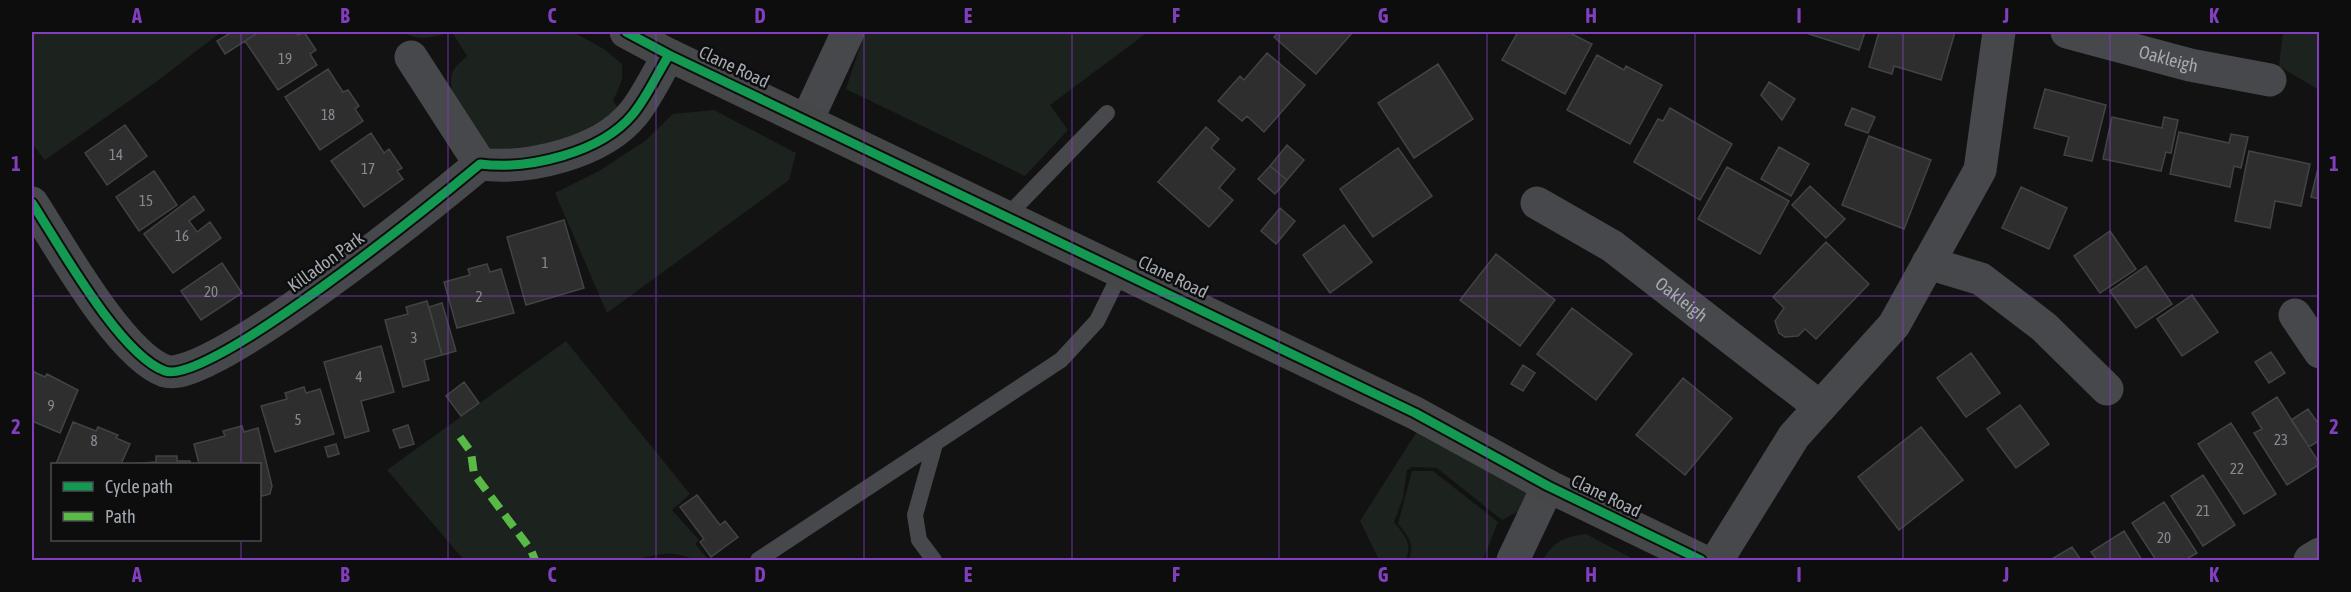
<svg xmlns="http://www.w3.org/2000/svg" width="2351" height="592" viewBox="0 0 2351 592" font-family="'Asap Condensed',sans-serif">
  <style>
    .green { fill: #1c221d }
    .building { fill: #2e2e2f; stroke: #424346; stroke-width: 1.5 }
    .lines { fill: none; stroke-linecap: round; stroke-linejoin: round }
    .lane { stroke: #47484b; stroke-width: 16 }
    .street { stroke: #47484b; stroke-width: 33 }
    .secondary { stroke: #464749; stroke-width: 33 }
    .quiet { stroke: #58b947; stroke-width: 8; stroke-dasharray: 15 8; stroke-linecap: butt }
    .cycleway-casing { stroke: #0d0d0e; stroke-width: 13 }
    .cycleway { stroke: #139951; stroke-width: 9 }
    .grid { fill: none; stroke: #813fbd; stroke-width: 1.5; stroke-opacity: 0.55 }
    .labels { text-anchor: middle; stroke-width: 5; stroke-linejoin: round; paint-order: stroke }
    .number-label { font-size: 15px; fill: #868b91 }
    .street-label { font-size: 18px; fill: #a4aab2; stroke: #0d0d0e }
    .neatline { fill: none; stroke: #813fbd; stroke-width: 2 }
    .grid-label { font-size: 20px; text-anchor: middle; font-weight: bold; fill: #813fbd }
  </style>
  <rect width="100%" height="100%" fill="#121213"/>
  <!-- green -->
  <path class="green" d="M32 32H221L156 82 45 160 32 144Z
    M403 32H573L604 49 622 64V80L613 101 619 110 564 142 493 151C477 145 448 96 451 78 452 68 461 62 467 56L452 32C435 36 419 43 403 32Z
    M865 32H1148L1050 105 1068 130 1025 176 846 89Z
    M2283 32H2319V90L2279 66Z
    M714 110 796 153 789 180 607 313 555 193 599 171 645 141 673 114Z
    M566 341 690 494 672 510 699 540 695 544 707 558C691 561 689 556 675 554 662 553 649 556 637 560H464L387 470Z
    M1421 425 1532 488 1521 510 1502 520 1437 468 1412 467 1407 470 1403 498 1394 522C1404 535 1414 544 1405 560H1379L1360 521Z
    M1412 471H1433L1498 522 1483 560H1408C1416 546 1408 535 1398 524Z
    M1586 534 1635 560H1543C1553 541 1565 537 1586 534Z"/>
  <!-- building -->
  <path class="building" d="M232 32H259L225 54 217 41Z
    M259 32H295L298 35 304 32 316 50 310 54 317 65 278 90 245 41Z
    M1279 32H1353L1316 74 1274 37Z
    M1518 32H1568L1592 44 1565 94 1502 60Z
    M1803 32H1865L1859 50Z
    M1879 32H1955L1941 80 1894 66 1892 74 1869 67Z
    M1267 53 1305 85 1264 132 1247 116 1242 121 1218 101 1240 76 1244 80Z
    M1597 55 1624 70 1626 66 1662 85 1630 144 1567 110Z
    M1438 64 1473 119 1414 158 1378 103Z
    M328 69 343 92 348 90 359 106 355 109 363 121 320 150 285 97Z
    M1769 82 1795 99 1782 120 1761 95Z
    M2045 89 2106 105 2092 161 2064 155 2069 137 2034 128Z
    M1670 108 1732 144 1700 200 1634 162 1658 119 1663 121Z
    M1852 108 1875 117 1868 133 1845 125Z
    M2112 117 2162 128 2164 117 2178 120 2171 153 2166 152 2161 171 2103 159Z
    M125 125 147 156 107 185 85 153Z
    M1206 127 1219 139 1211 148 1235 169 1219 188 1233 200 1209 227 1158 182Z
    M2179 132 2229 143 2231 134 2248 137 2241 168 2234 166 2230 187 2170 174Z
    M371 133 384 153 389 149 402 168 397 171 403 179 364 207 331 161Z
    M1869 136 1931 160 1904 229 1842 205Z
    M1287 145 1304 160 1287 180 1270 166Z
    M1779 147 1809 164 1791 196 1761 179Z
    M1398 148 1432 196 1373 237 1340 189Z
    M2249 151 2310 164 2301 206 2275 201 2270 228 2235 221Z
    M2320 160V199L2311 197Z
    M1270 166 1287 180 1275 194 1258 179Z
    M1727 167 1789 201 1760 254 1698 219Z
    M154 171 177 205 139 231 116 197Z
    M1810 186 1845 219 1826 238 1792 205Z
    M2021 187 2067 208 2049 249 2002 228Z
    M194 196 204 210 189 221 197 232 210 222 221 238 173 273 144 234Z
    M1280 208 1295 221 1276 244 1261 231Z
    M564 220 584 288 526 305 507 237Z
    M1344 225 1372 262 1330 293 1303 255Z
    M2110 231 2136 269 2100 293 2074 256Z
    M1826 242 1869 284 1816 339 1805 329 1798 336 1785 337 1779 333 1775 321 1784 308 1773 297Z
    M1496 254 1555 300 1520 346 1460 300Z
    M222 263 242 293 201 320 181 291Z
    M487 264 490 272 501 269 514 313 457 328 444 282 470 275 468 269Z
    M2146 266 2172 304 2136 328 2110 291Z
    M2192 295 2218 332 2182 356 2157 319Z
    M427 301 442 355 424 360 429 380 403 387 385 320 408 314 406 307Z
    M442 303 456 351 442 355 429 307Z
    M1572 308 1632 354 1596 400 1537 354Z
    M381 346 394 392 361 401 369 431 345 438 324 362Z
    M2271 352 2285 373 2269 383 2255 362Z
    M1971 353 2000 393 1966 417 1937 378Z
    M1523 365 1535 373 1523 391 1511 384Z
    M32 371 45 377 47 374 78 390 60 433 32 421Z
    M1683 378 1732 418 1685 475 1636 435Z
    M464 382 479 403 461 416 446 396Z
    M304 387 306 393 320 389 334 434 275 452 261 406 287 399 285 393Z
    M2277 397 2320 464 2287 485 2254 433 2262 429 2252 413Z
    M2020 405 2049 444 2016 468 1987 429Z
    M2308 409 2320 426V440L2309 447 2291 420Z
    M73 422 96 431 98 427 118 435 116 438 130 444 121 464H56Z
    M2231 423 2276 494 2244 514 2198 444Z
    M408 425 414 444 400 448 393 430Z
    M242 426 244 432 258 428 272 486 270 494 263 496 260 494V464H199L194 444 225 436 223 431Z
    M1921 427 1963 480 1899 530 1858 477Z
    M336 444 339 454 328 457 325 447Z
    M156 456H177V461H190V464H130L156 462Z
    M2203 475 2235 525 2203 546 2171 496Z
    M697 495 720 525 725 521 738 537 711 557 700 542 704 539 680 507Z
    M2164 502 2197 553 2185 560H2156L2132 523Z
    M2124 531 2142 560H2097L2091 552Z
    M2072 547 2081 560H2050Z"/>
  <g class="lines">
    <!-- lane -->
    <path class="lane" d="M1007 216 1107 113
      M758 560 1061 360 1097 321 1122 270
      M934 560 919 540 915 515 935 444"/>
    <!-- street -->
    <g class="street">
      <path id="s1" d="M2067 32 2190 65 2270 80"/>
      <path d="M411 57 480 164"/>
      <path d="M807 120 848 32"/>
      <path d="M32 203C60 246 120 355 165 371 209 386 438 199 480 164 528 170 601 153 633 114 647 97 657 74 669 55"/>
      <path id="s2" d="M1537 203 1612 246 1820 407"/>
      <path d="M1928 263 1981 279 2044 327 2107 389"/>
      <path d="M2295 315 2320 352"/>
      <path d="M1513 560 1548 486"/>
      <path d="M1717 560 1794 436 1894 325 1980 170 1999 32"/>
      <path d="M2310 560 2320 554"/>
    </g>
    <!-- secondary -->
    <path class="secondary" d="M626 32 669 55 1415 413 1548 486 1701 560"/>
    <!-- quiet -->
    <path class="quiet" d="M460 437 471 452 474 474 531 550 535 560"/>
    <defs>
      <path id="cycleway" d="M626 32 669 55 1415 413 1548 486 1701 560
        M32 203C60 246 120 355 165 371 209 386 438 199 480 164 528 170 601 153 633 114 647 97 657 74 669 55"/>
    </defs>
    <!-- cycleway casing -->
    <use href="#cycleway" class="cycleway-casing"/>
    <!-- cycleway -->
    <use href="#cycleway" class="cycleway"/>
  </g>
  <!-- grid -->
  <path class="grid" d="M241 32V464M448 32V560M656 32V560M864 32V560M1072 32V560M1279 32V560M1487 32V560M1695 32V560M1903 32V560M2110 32V560M32 296H2320M241 540V560"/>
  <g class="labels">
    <!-- number labels -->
    <g class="number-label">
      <text x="285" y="64">19</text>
      <text x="328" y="120">18</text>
      <text x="116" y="160">14</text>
      <text x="368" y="174">17</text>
      <text x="146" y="206">15</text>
      <text x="182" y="241">16</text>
      <text x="545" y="268">1</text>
      <text x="211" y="297">20</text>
      <text x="479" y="302">2</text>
      <text x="414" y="343">3</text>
      <text x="359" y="382">4</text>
      <text x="51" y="411">9</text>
      <text x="298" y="425">5</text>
      <text x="2281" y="445">23</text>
      <text x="94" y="446">8</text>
      <text x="2237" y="474">22</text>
      <text x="2203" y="516">21</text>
      <text x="2164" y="543">20</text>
    </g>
    <!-- street labels -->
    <g class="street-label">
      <text dy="6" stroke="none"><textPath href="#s1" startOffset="105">Oakleigh</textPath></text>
      <text transform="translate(734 67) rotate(25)" y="6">Clane Road</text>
      <text transform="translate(326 262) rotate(-36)" y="6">Killadon Park</text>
      <text transform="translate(1173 277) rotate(26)" y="6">Clane Road</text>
      <text dy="6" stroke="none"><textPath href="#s2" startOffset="174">Oakleigh</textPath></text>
      <text transform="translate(1606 496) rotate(26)" y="6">Clane Road</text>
    </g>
  </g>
  <!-- border -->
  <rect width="2351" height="592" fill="none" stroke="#0d0d0e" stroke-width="66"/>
  <!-- legend -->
  <rect x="51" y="463" width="210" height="78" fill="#0d0d0e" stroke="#494c50" stroke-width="1.5"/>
  <rect x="63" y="482" width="30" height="9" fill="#139951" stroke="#494c50" stroke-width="1.5"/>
  <text x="105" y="493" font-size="18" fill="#a4aab2">Cycle path</text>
  <rect x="63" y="512" width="30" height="9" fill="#58b947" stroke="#494c50" stroke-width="1.5"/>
  <text x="105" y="523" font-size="18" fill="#a4aab2">Path</text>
  <rect x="33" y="33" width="2285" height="526" class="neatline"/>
  <g class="grid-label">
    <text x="137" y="23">A</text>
    <text x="345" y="23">B</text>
    <text x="552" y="23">C</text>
    <text x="760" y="23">D</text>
    <text x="968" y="23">E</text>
    <text x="1176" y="23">F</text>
    <text x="1383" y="23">G</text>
    <text x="1591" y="23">H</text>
    <text x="1799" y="23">I</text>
    <text x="2006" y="23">J</text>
    <text x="2214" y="23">K</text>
    <text x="16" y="171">1</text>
    <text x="2334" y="171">1</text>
    <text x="16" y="434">2</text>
    <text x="2334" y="434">2</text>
    <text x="137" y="582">A</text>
    <text x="345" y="582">B</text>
    <text x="552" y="582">C</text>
    <text x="760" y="582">D</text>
    <text x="968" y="582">E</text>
    <text x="1176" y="582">F</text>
    <text x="1383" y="582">G</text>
    <text x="1591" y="582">H</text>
    <text x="1799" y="582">I</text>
    <text x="2006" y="582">J</text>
    <text x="2214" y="582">K</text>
  </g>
</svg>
